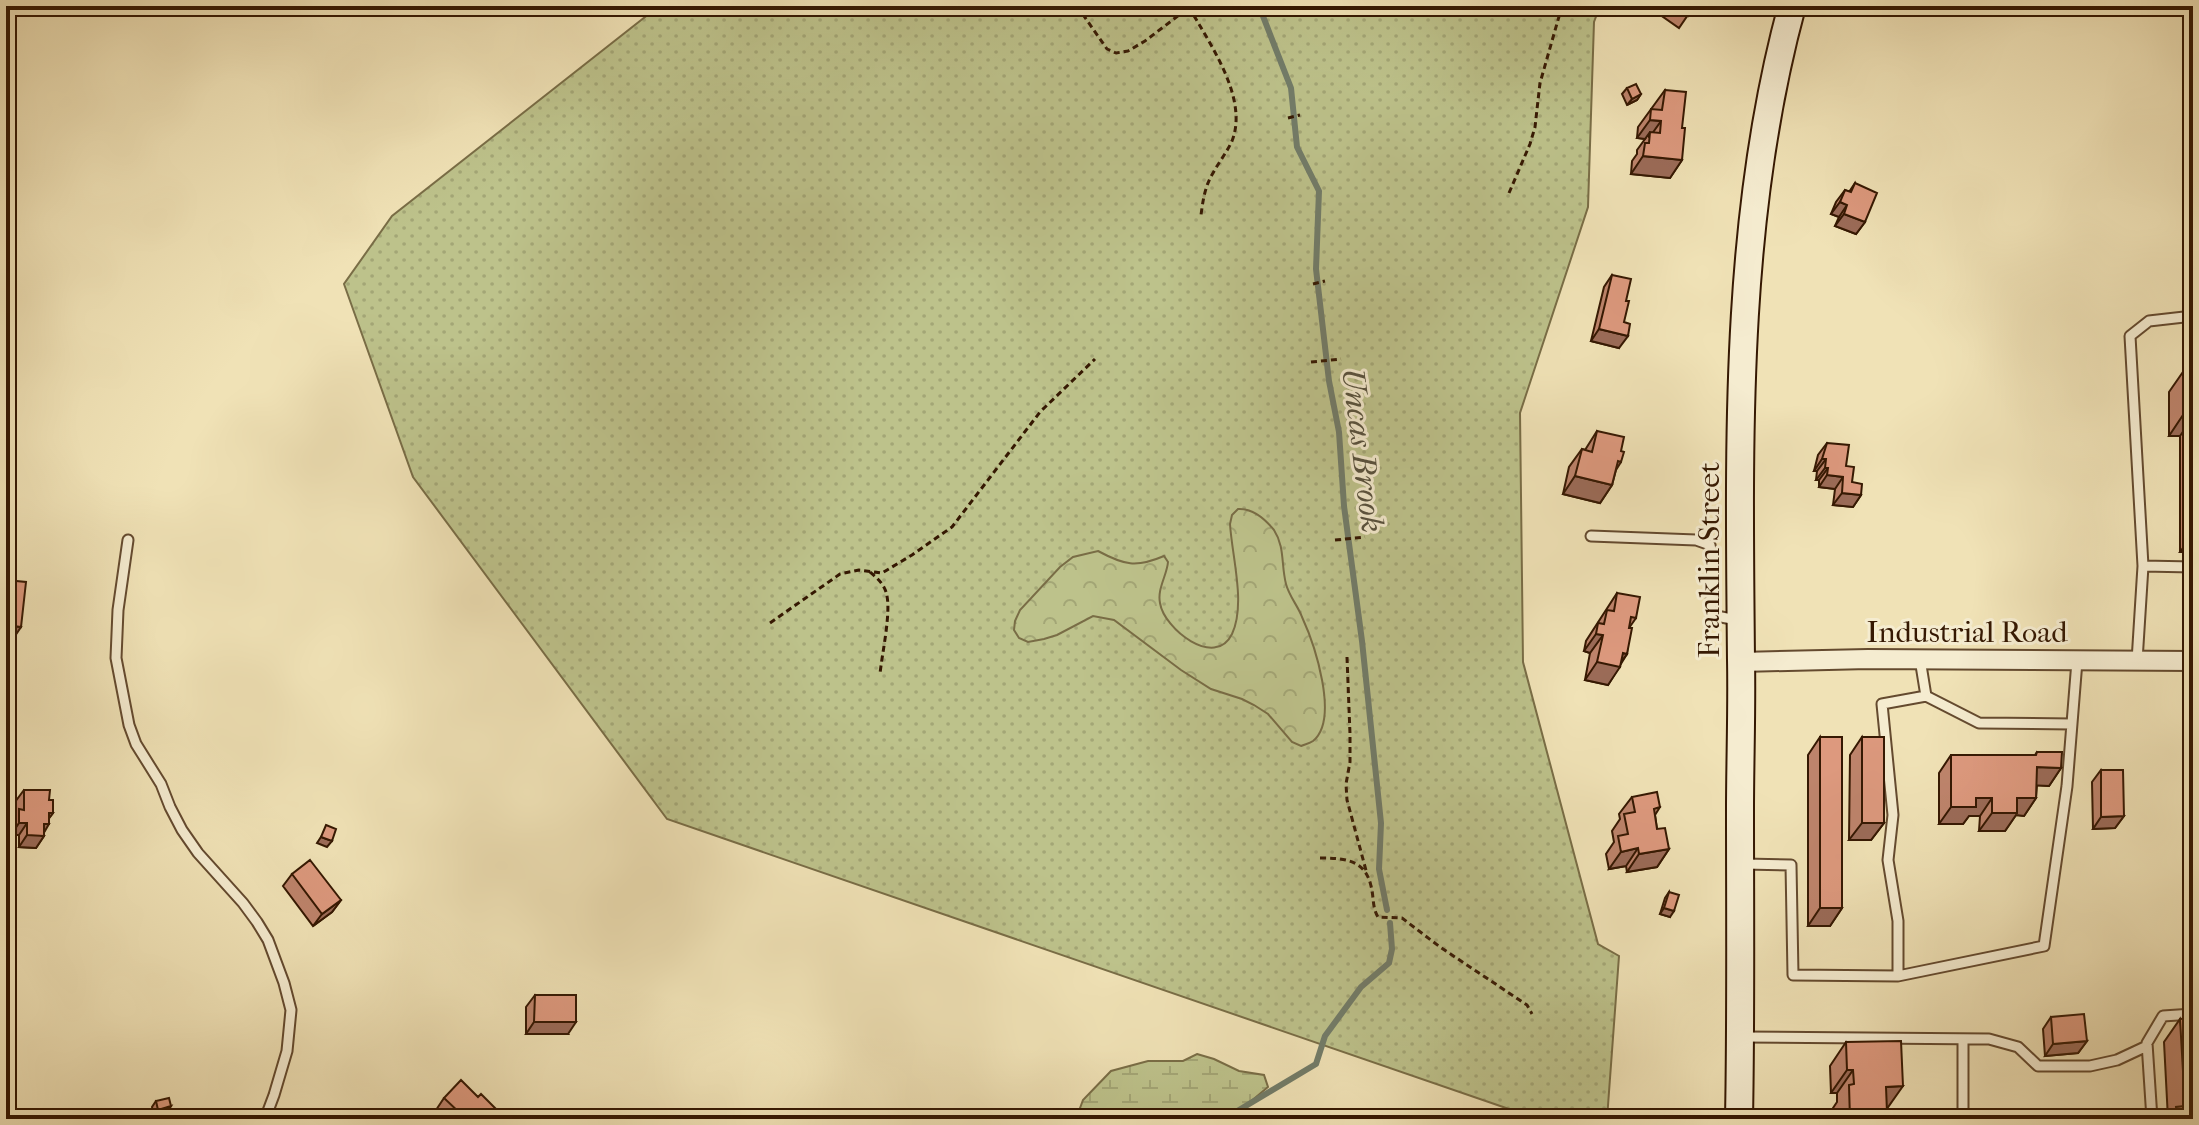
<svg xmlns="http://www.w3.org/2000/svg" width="2199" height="1125" viewBox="0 0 2199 1125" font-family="'IM FELL French Canon',serif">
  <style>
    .grass { fill: url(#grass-dots); stroke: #796d46; stroke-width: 2 }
    .forest { fill: url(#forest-crowns); stroke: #796d46; stroke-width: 2 }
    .wetland { fill: url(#wetland-marsh); stroke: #796d46; stroke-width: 2 }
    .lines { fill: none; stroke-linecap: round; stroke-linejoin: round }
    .stream { stroke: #727c69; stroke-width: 6 }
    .lane-casing { stroke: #644a2f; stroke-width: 13 }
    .street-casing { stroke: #644a2f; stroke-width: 22 }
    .secondary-casing { stroke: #351802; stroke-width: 30 }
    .path { stroke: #351802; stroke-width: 3; stroke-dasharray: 6 4; stroke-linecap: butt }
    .lane { stroke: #f5ecd0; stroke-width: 9 }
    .street { stroke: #f5ecd0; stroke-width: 18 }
    .secondary { stroke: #f5ecd0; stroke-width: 26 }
    .wall { fill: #be846c; stroke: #351802; stroke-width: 2 }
    .shaded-wall { fill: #9b6b58; stroke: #351802; stroke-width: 2 }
    .building { fill: #dd997e; stroke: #351802; stroke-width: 2 }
    .labels { text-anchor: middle; stroke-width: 6; stroke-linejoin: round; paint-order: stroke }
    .street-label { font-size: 30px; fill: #351802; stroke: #f5ecd0 }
    .water-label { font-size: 32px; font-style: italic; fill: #58523e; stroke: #f5ecd0 }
  </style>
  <defs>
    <pattern id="grass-dots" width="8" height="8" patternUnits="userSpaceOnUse" patternTransform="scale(2)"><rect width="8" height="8" fill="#bdc28b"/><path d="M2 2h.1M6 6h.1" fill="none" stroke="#a3a676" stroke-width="1.8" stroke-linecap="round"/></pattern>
    <pattern id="forest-crowns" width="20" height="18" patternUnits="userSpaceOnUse" patternTransform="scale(2)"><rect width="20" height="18" fill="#bdc28b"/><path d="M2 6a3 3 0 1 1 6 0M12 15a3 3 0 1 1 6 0" fill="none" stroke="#a3a676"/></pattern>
    <pattern id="wetland-marsh" width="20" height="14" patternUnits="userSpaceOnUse" patternTransform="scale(2)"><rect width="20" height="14" fill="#bdc28b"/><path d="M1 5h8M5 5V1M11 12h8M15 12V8" fill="none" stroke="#a3a676"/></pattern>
  </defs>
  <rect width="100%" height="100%" fill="#f0e2b6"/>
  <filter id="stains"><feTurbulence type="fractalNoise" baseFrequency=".0025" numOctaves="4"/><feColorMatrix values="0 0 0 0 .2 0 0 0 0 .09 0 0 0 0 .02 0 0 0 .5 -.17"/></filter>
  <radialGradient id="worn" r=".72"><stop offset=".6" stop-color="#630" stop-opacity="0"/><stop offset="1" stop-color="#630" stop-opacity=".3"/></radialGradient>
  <!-- grass -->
  <path class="grass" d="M659 6H1600L1594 22 1588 207 1520 413 1523 662 1598 944 1619 956 1607 1119H1538L667 819 413 477 344 284 392 216Z"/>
  <!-- forest -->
  <path class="forest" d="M1238 509C1253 508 1265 519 1274 530 1285 547 1281 565 1286 584 1289 596 1298 606 1302 617 1314 643 1340 719 1313 741 1309 744 1305 744 1301 746L1292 742 1268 714 1254 705 1242 699 1211 689 1181 670 1114 620 1093 616 1057 635 1044 639 1028 642 1019 638 1014 630 1015 621 1020 610 1060 567 1073 557 1098 551C1124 565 1136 568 1164 556L1168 562C1167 575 1157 589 1160 603 1164 629 1215 669 1232 634 1246 604 1232 557 1230 524L1232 515Z"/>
  <!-- wetland -->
  <path class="wetland" d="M1197 1054 1214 1059 1239 1071 1264 1075 1268 1087 1249 1103 1236 1119H1076L1083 1100 1111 1071 1148 1061H1183Z"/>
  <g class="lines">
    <!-- stream -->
    <path class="stream" d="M1259 6 1291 88 1297 147 1319 191 1316 269 1329 381 1339 432 1344 506 1362 641 1381 823 1379 869 1387 910
      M1224 1119 1316 1064 1325 1036 1361 987 1389 963 1392 949 1390 923"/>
    <defs>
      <path id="lane" d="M1591 536 1696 540 1710 545 1712 555 1711 615 1737 620
        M128 540 118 610 116 658 129 725 136 744 161 784 170 807 182 830 198 853 243 903 257 922 268 940 284 983 291 1010 287 1051 274 1095 265 1119
        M2143 566 2130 336 2149 321 2193 316
        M1920 659 1926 696 1979 723 2072 724
        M2137 661 2143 566 2193 567
        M1744 864 1791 865 1793 975 1898 976 2044 946 2067 786 2077 661
        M1898 976V921L1888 860 1893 815 1882 704 1926 696
        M1743 1037 1989 1039 2018 1047 2038 1066H2090L2117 1060 2147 1046
        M1963 1119V1039
        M2152 1119 2147 1043 2163 1016 2193 1014"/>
      <path id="street" d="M1741 662 1868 659 2193 661"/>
      <path id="secondary" d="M1739 1119C1741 1016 1740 914 1740 811 1740 761 1742 710 1741 660 1739 441 1734 219 1792 6"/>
    </defs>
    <!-- lane casing -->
    <use href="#lane" class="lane-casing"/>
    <!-- street casing -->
    <use href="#street" class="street-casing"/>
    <!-- secondary casing -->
    <use href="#secondary" class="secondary-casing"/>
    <!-- path -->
    <path class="path" d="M1077 6 1107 49 1116 53 1128 51 1145 41 1191 6
      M1189 7C1209 43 1249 98 1232 141 1227 152 1219 162 1213 173 1205 186 1203 200 1201 215
      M1288 118 1300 115
      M1509 193 1530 144 1535 127 1540 83 1562 6
      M1313 284 1325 281
      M1311 362 1341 359
      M1335 540 1365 537
      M870 572C877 578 883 583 886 592 892 610 882 653 880 674
      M770 623 840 574 859 570 882 573 912 555 952 527 1040 412 1095 359
      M1347 657 1350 734V762L1346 784 1347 800 1367 874
      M1320 858C1343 858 1365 859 1371 886 1374 897 1372 907 1378 917L1402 918 1440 947 1527 1005 1532 1014"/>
    <!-- lane -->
    <use href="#lane" class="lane"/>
    <!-- street -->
    <use href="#street" class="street"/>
    <!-- secondary -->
    <use href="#secondary" class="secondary"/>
  </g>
  <!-- wall -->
  <path class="wall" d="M1657 6H1694L1679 28 1659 14 1663 10Z
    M1627 88 1641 94 1637 100 1627 105 1622 94Z
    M1665 90 1682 128V160L1670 178 1631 174 1632 161 1637 154V150L1645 139 1637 138 1638 127Z
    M1855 183 1865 222 1856 234 1835 226 1839 217 1831 214 1836 202 1845 190 1849 192Z
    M1612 275 1626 301 1619 348 1591 341 1604 287Z
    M2185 369H2193V552H2180V436H2169V392Z
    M1597 431 1621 451V462L1616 470 1612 485 1600 503 1563 494 1569 467 1582 449 1585 450Z
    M1827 443 1846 466 1852 482 1861 495 1853 507 1833 505 1835 489 1819 487V480H1816L1817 471H1814L1818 455Z
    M1617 593 1636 618 1629 628 1627 654 1608 685 1585 680 1590 653 1584 651 1586 641Z
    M1820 737 1842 908 1830 926H1808V755Z
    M1862 737 1884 823 1871 840H1849L1850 755Z
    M2037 752 2061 768 2049 786 2037 785 2036 798 2024 816 2016 815 2005 831H1979L1980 816H1969L1963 824H1939V773L1951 755H2035Z
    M2101 770 2124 816 2115 828 2093 829 2092 782Z
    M24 790 49 800 53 813 49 818 44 832V836L36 848 19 847V835H11V821L15 815V802Z
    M1632 797 1660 807 1655 815 1657 829 1669 849 1657 867 1627 872 1626 866 1609 869 1606 854 1614 842 1612 831 1620 819 1619 814Z
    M292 874 341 900 332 912 313 926 283 886Z
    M1669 892 1670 917 1660 914 1665 898Z
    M535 995 568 1034H526V1007Z
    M2051 1017 2087 1041 2078 1053 2045 1056 2043 1029Z
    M2180 1019 2193 1119H2168L2164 1042Z
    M1846 1042 1887 1109V1112L1922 1119H1833V1108L1837 1102V1093H1831L1830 1066Z
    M478 1097 506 1119H435L432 1116 444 1098Z
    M156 1101 171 1106 167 1112 154 1116 152 1107Z"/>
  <!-- shaded-wall -->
  <path class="shaded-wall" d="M1641 94 1637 100 1627 105 1632 99Z
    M1650 120 1661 121 1649 138 1650 132 1645 139 1637 138Z
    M1643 156 1682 160 1670 178 1631 174Z
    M1840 202 1847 205 1839 217 1831 214Z
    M1844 214 1865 222 1856 234 1835 226Z
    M1599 329 1628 336 1619 348 1591 341Z
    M2185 412H2193V417L2180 436H2169Z
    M1822 459H1826L1817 471H1814Z
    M1825 468H1828L1819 480H1816Z
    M1827 475 1843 477 1835 489 1819 487Z
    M1575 476 1612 485 1600 503 1563 494Z
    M1842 493 1861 495 1853 507 1833 505Z
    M2193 534V552H2180Z
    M6 625 21 627 13 639 6 638Z
    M1596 634 1603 635 1590 653 1584 651Z
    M1623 653 1627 654 1618 666 1620 667 1608 685 1585 680 1597 662Z
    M2037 767 2061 768 2049 786 2025 785Z
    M1976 798H1992L1980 816H1969L1963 824H1939L1951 807Z
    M2017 798H2036L2024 816 2016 815 2005 831H1979L1992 813Z
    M49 813H53L45 824H49L42 836H44L36 848 19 847 27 835Z
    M2124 816 2115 828 2093 829 2101 817Z
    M19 823H27L19 835H11Z
    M1862 823H1884L1871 840H1849Z
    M321 837 332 841 327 847 317 843Z
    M1638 848 1626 866 1609 869 1621 852Z
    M1669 849 1657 867 1627 872 1639 854Z
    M341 900 332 912 313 926 322 914Z
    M1664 908 1674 911 1670 917 1660 914Z
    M1820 908H1842L1830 926H1808Z
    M534 1022H576L568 1034H526Z
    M2087 1041 2078 1053 2045 1056 2053 1044Z
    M1847 1070H1853L1837 1093H1831Z
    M1903 1086 1886 1110V1087Z
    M171 1106 167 1112 154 1116 158 1110Z"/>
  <!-- building -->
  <path class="building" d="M1673 6H1694L1688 16Z
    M1636 84 1641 94 1632 99 1627 88Z
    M1665 90 1686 92 1682 128H1685L1682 160 1643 156 1645 143H1649L1650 132 1660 133 1661 121 1650 120 1651 109 1662 110Z
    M1855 183 1877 193 1865 222 1844 214 1847 205 1840 202 1845 190 1851 192Z
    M1612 275 1631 279 1626 301H1629L1624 322 1630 324 1628 336 1599 329Z
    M2185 369H2193V412H2185Z
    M1597 431 1624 437 1621 451 1624 452 1621 462 1618 461 1612 485 1575 476 1582 449 1592 452Z
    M1827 443 1849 445 1846 466 1854 467 1852 482 1862 484 1861 495 1842 493 1843 477 1827 475 1828 468H1825L1826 459H1822Z
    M6 580 26 582 21 627 6 625Z
    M1617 593 1640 597 1636 618 1631 617 1629 628H1632L1627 654 1623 653 1620 667 1597 662 1603 635 1596 634 1598 623 1604 624 1607 610 1614 611Z
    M1820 737H1842V908H1820Z
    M1862 737H1884V823H1862Z
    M2037 752H2062L2061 768 2037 767 2036 798H2017V813H1992V798H1976V807H1951V755H2036Z
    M2101 770H2123L2124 816 2101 817Z
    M24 790H50L49 800H53V813H49V824H44V836L27 835V823H19V809L24 810Z
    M1657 792 1660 807 1654 809 1657 829 1665 828 1669 849 1639 854 1638 848 1621 852 1618 836 1628 834 1624 814 1635 812 1632 797Z
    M326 825 336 829 332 841 321 837Z
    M310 860 341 900 322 914 292 874Z
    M1669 892 1679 895 1674 911 1664 908Z
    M535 995H576V1022H534Z
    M2084 1014 2087 1041 2053 1044 2051 1017Z
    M2193 1018V1119H2177L2176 1107 2185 1106 2180 1019Z
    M1901 1041 1903 1086 1886 1087 1887 1112H1917V1118L1922 1117V1119H1850L1849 1085 1854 1084 1853 1070H1847L1846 1042Z
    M461 1080 478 1097 481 1094 506 1119H458L462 1115 444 1098Z
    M169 1098 171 1106 158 1110 156 1101Z
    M149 1117 175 1119H149Z"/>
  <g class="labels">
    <!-- street labels -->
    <g class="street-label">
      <text transform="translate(1709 560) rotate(-90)" y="10">Franklin Street</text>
      <text x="1967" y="642">Industrial Road</text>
    </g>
    <!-- water labels -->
    <g class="water-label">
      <text transform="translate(1363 450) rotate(83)" y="11">Uncas Brook</text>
    </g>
  </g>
  <!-- margin -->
  <rect width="2199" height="1125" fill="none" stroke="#f0e2b6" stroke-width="32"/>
  <rect x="8" y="8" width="2183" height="1109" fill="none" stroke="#351802" stroke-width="4"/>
  <rect x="16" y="16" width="2167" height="1093" fill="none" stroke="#351802" stroke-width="2"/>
  <rect width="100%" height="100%" filter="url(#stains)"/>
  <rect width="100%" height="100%" fill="url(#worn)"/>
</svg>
